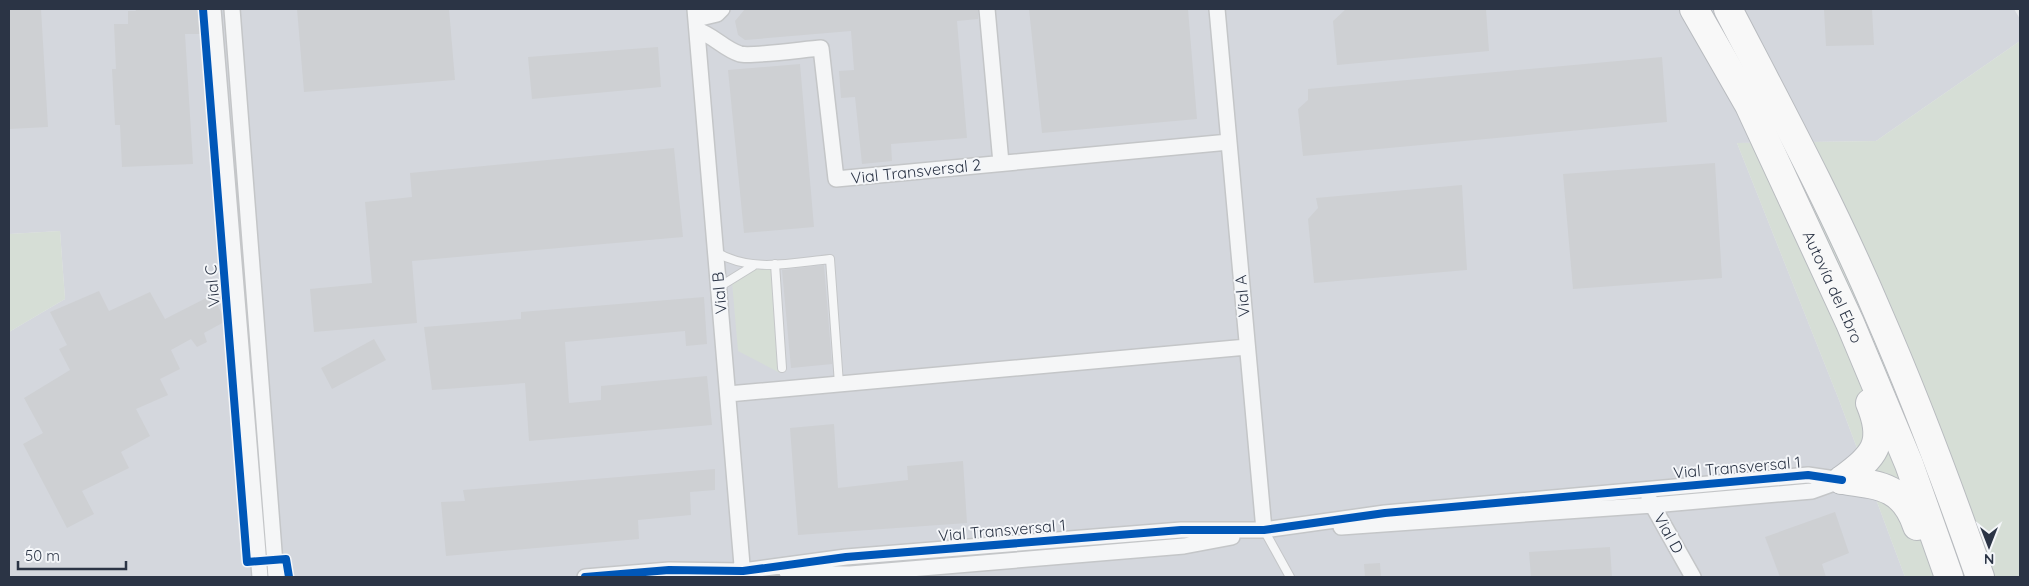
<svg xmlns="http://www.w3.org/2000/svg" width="2029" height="586" viewBox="0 0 2029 586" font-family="Quicksand,sans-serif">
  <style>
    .built { fill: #d4d7dd }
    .green { fill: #d6ded6 }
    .building { fill: #ced0d3 }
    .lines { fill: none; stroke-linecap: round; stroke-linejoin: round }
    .service-casing { stroke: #c4c6c8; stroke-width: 10 }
    .minor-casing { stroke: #c4c6c8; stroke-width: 18 }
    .motorway-casing { stroke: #b8bbbf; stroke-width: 30 }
    .service { stroke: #f5f6f7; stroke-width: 8 }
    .minor { stroke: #f5f6f7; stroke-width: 15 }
    .motorway { stroke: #f8f8f8; stroke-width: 28 }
    .cycleway-casing { stroke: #f4f6f9; stroke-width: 11 }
    .cycleway { stroke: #0057b8; stroke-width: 8 }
    .labels { text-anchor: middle; stroke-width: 4; stroke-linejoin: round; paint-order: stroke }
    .street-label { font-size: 16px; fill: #2b3445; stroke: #f4f6f9 }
  </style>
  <rect width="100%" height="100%" fill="#e6e8ea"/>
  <!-- built -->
  <path class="built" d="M9 9H2014L2020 19V41L1876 141 1737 143 1839 400 1905 577H9V332L65 299 60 231 9 234Z"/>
  <!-- green -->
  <path class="green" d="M2020 41V577H1905L1839 400 1737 143 1876 141Z
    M60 231 65 299 9 332V234Z
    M756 268H771L780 373 738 351 732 282Z"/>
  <!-- building -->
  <path class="building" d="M9 9H41L48 127 9 129Z
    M135 9H199L201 34H185L193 164 122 167 120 125H115L112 69H116L114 24H128V11H136Z
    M297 9H449L455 80 304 92Z
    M745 9H978V19L957 21 967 138 891 144 892 161 862 164 855 97 841 98 839 71 854 70 851 31 745 40 738 35 735 21Z
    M1029 9H1188L1197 119 1042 133Z
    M1346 9H1486L1489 51 1337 65 1333 21Z
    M1824 9H1872L1874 45 1826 46Z
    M658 47 661 87 532 99 528 57Z
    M1662 57 1667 122 1303 156 1298 109 1308 100V89Z
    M800 64 814 227 744 233 728 70Z
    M674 148 683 237 412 261 417 323 314 332 310 289 372 283 365 202 412 197 410 173Z
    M1715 163 1722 278 1573 289 1563 174Z
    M1462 185 1467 270 1314 283 1308 219 1318 208 1316 198Z
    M824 265 832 364 791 368 782 270Z
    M99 291 109 311 150 292 165 319 212 295 226 321 204 333 207 342 197 347 191 339 171 350 180 369 160 379 168 395 136 409 150 436 121 452 129 468 82 491 94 514 67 528 23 444 43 433 24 398 70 370 59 349 67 345 50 312Z
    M704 297 707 344 686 346 685 331 565 342 569 403 601 400V386L707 376 712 425 529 441 525 383 432 390 424 327 521 319V312Z
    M374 339 386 360 332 389 321 368Z
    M834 424 838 488 908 480 907 466 963 461 967 523 798 535 790 428Z
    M715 469V490L690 492 691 515 638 520 639 539 446 556 441 502 465 501 463 490Z
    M1835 512 1849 553 1822 564 1826 577H1780L1765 537Z
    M1610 547 1612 577H1531L1529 552Z
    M1380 563 1381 577H1365L1364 564Z"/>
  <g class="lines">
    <defs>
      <path id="service" d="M716 252C751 273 791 263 830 259L839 384
        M775 264 782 368
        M719 287 753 266
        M1264 530 1290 577"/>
      <path id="minor" d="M213 9 260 577
        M232 9 276 577
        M695 9 743 577
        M987 9 1001 163
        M1217 9 1264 530
        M696 19 717 14 722 9
        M697 30C713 35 724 49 740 54 751 57 806 49 821 48L836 179 1229 142
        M728 394 1247 347
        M1649 499 1693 577
        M1341 527 1653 505 1812 491 1840 481
        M787 572 850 574 1184 546 1232 537
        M585 577 669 570 743 571 846 557 1181 530H1264L1385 513 1808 475 1842 480"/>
      <g id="motorway">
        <path id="s1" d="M1694 9 1749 105 1850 323 1909 464 1949 577"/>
        <path d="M1728 9C1780 109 1834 209 1878 313 1916 400 1949 488 1980 577"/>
        <path d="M1842 480C1874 456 1887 444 1870 403"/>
        <path d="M1842 480C1879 485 1904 486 1917 526"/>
      </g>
    </defs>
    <!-- service casing -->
    <use href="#service" class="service-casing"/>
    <!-- minor casing -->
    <use href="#minor" class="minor-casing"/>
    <!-- motorway casing -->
    <use href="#motorway" class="motorway-casing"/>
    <!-- service -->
    <use href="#service" class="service"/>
    <!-- minor -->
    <use href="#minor" class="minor"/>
    <!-- motorway -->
    <use href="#motorway" class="motorway"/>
    <defs>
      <path id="cycleway" d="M203 9 247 562 286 559 289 577
        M585 577 669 570 743 571 846 557 1181 530H1264L1385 513 1808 475 1842 480"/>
    </defs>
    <!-- cycleway casing -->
    <use href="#cycleway" class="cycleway-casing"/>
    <!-- cycleway -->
    <use href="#cycleway" class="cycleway"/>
  </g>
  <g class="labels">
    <!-- street labels -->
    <g class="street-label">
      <text transform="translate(916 171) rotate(-6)" y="6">Vial Transversal 2</text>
      <text transform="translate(212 286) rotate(-95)" y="6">Vial C</text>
      <text dy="6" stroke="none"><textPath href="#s1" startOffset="311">Autovía del Ebro</textPath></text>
      <text transform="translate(719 293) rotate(-95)" y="6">Vial B</text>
      <text transform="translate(1242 296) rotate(-95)" y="6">Vial A</text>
      <text transform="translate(1737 467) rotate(-5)" y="6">Vial Transversal 1</text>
      <text transform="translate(1002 530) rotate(-5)" y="6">Vial Transversal 1</text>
      <text transform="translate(1669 533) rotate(61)" y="6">Vial D</text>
    </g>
  </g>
  <!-- border -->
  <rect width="2029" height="586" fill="none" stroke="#2b3445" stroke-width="20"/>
  <!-- north arrow -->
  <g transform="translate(1989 546) rotate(180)" stroke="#f4f6f9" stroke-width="4" paint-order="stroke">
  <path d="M0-4L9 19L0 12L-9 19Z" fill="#2b3445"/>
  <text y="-8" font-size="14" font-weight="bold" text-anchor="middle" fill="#2b3445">N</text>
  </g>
  <!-- scale -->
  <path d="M18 561v8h108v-8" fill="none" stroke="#2b3445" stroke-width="2.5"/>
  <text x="25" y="561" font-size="15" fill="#2b3445" stroke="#f4f6f9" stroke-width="4" paint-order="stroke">50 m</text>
</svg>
